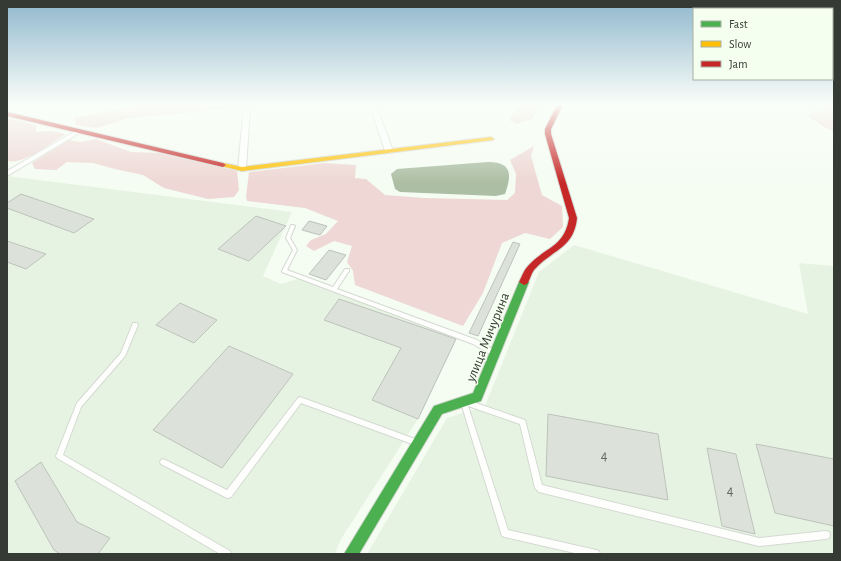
<svg xmlns="http://www.w3.org/2000/svg" width="841" height="561" viewBox="0 0 841 561" font-family="'Alegreya Sans',sans-serif">
  <style>
    .built { fill: #e7f3e2 }
    .forest { fill: #eed7d4 }
    .water { fill: #acbea4 }
    .building { fill: #dce1da; stroke: #bdc2bb }
    .lines { fill: none; stroke-linecap: round; stroke-linejoin: round }
    .lane-casing { stroke: #d4d9d2; stroke-width: 2 }
    .street-casing { stroke: #d4d9d2; stroke-width: 2 }
    .fast-casing { stroke: #d4d9d2; stroke-width: 2 }
    .slow-casing { stroke: #d4d9d2; stroke-width: 2 }
    .jam-casing { stroke: #d4d9d2; stroke-width: 2 }
    .lane { fill: #fefffd; fill-rule: evenodd }
    .street { fill: #fefffd; fill-rule: evenodd }
    .fast { fill: #4caf50; fill-rule: evenodd }
    .slow { fill: #ffc107; fill-rule: evenodd }
    .jam { fill: #c62828; fill-rule: evenodd }
    .labels { text-anchor: middle; stroke-width: 3; stroke-linejoin: round; paint-order: stroke }
    .street-label { font-size: 14px; fill: #363a34; stroke: #f4ffef }
    .near-number-label { font-size: 14px; fill: #626660 }
  </style>
  <rect width="100%" height="100%" fill="#f5fcf2"/>
  <!-- built -->
  <path class="built" d="M7 176 292 212 263 276 281 284 301 278 456 339 418 419 341 539 335 554H7Z
    M574 245 808 314 799 263 834 266V554H367L447 418 485 406 539 272Z"/>
  <!-- forest -->
  <path class="forest" d="M155 105H259L231 109 129 118 97 128 76 125 74 118 130 107Z
    M519 105H540L532 119 517 124 509 120Z
    M822 105H834V131L824 127 808 116Z
    M7 118 36 125V132L52 131 66 134C54 141 19 168 7 160Z
    M96 139 131 152 159 153 237 171 239 190 234 197 208 199 164 188 143 175 115 169 93 163 67 162 56 170 35 169 32 163 69 140 80 142Z
    M534 146 531 156 542 195 562 206 563 227 550 239 525 233 502 243 483 293 463 326 355 285 353 271 347 262 352 246 334 241 314 251 306 246 311 240 326 234 338 221 305 208 247 201 246 197 249 172 324 163 356 165 355 178 366 179 385 195 424 198 507 200 515 193 516 174 510 160Z"/>
  <!-- water -->
  <path class="water" d="M488 162C512 162 512 175 505 194L496 196 400 192 395 189 391 174 397 169Z"/>
  <!-- building -->
  <path class="building" d="M21 194 94 219 74 233 7 208V203Z
    M256 216 286 226 249 261 218 249Z
    M309 221 327 226 320 235 302 230Z
    M7 241 46 254 26 269 7 262Z
    M513 242 520 244 478 336 469 333Z
    M329 250 346 255 326 280 309 274Z
    M339 299 456 339 418 419 372 400 401 348 324 320Z
    M180 303 217 320 194 343 156 325Z
    M229 346 293 374 222 468 153 430Z
    M548 414 658 434 668 500 546 476Z
    M756 444 834 459V526L775 513Z
    M707 448 736 454 755 534 722 526Z
    M41 462 77 522 110 538 98 554H60L54 550 15 481Z"/>
  <g class="lines">
    <defs>
      <path id="lane" d="M291 225H293L295 226 290 238 297 250 287 270 333 287 345 269H349V271L337 289 477 340 496 351 497 353 496 355H492L473 344 282 272V271L293 250 286 238Z
        M133 323H137L138 325 125 356 81 407 63 455 230 551 231 554H220L57 458 56 456 77 403 121 353Z
        M300 397 415 439 417 440 418 442 417 444 415 445 301 403 231 497 228 498 225 497 161 464 160 462 161 460 163 459 227 490 298 398Z
        M464 400H467L525 420 542 485 759 538 826 531 829 532 830 535 829 538 826 539 759 546 539 492 535 488 520 424 468 406 508 530 596 550 599 551 600 554H579L505 537 502 536 501 533 461 403 462 401Z"/>
      <path id="street" d="M244 105H250L246 169 242 171 238 169Z
        M370 105H376L393 151 392 153H389L385 151Z
        M79 129 83 131 81 132 7 176V171Z"/>
      <path id="fast" d="M524 279 529 282 481 401 442 414 359 554H344L434 406 473 393 519 282Z"/>
      <path id="slow" d="M491 137 494 139 493 140 242 171 221 166 220 165 223 163 242 167Z"/>
      <path id="jam" d="M557 105H563L551 129V134L577 218C574 249 551 250 534 270 531 274 530 280 527 284L524 285 519 282C522 276 524 270 528 266 545 247 565 247 569 218L545 134V129Z
        M7 112 223 163 226 165 223 167 7 116Z"/>
    </defs>
    <!-- lane casing -->
    <use href="#lane" class="lane-casing"/>
    <!-- street casing -->
    <use href="#street" class="street-casing"/>
    <!-- fast casing -->
    <use href="#fast" class="fast-casing"/>
    <!-- slow casing -->
    <use href="#slow" class="slow-casing"/>
    <!-- jam casing -->
    <use href="#jam" class="jam-casing"/>
    <!-- lane -->
    <use href="#lane" class="lane"/>
    <!-- street -->
    <use href="#street" class="street"/>
    <!-- fast -->
    <use href="#fast" class="fast"/>
    <!-- slow -->
    <use href="#slow" class="slow"/>
    <!-- jam -->
    <use href="#jam" class="jam"/>
  </g>
  <!-- sky -->
  <linearGradient id="sky" x2="0" y2="1"><stop stop-color="#90b8cd"/><stop offset="0.57" stop-color="#fafef9"/><stop offset="1" stop-color="#fafef9" stop-opacity="0"/></linearGradient>
  <rect width="841" height="183" fill="url(#sky)"/>
  <g class="labels">
    <!-- street labels -->
    <g class="street-label">
      <text transform="translate(487 337) rotate(-68)" y="5">улица Мичурина</text>
    </g>
    <!-- near-number labels -->
    <g class="near-number-label">
      <text x="604" y="460">4</text>
      <text x="730" y="495">4</text>
    </g>
  </g>
  <!-- border -->
  <rect width="841" height="561" fill="none" stroke="#363a34" stroke-width="16"/>
  <!-- legend -->
  <rect x="693" y="8" width="140" height="72" fill="#f4ffef" stroke="#a8b0a4"/>
  <rect x="701" y="21" width="20" height="6" fill="#4caf50" stroke="#a8b0a4"/>
  <text x="729" y="28" font-size="12" fill="#363a34">Fast</text>
  <rect x="701" y="41" width="20" height="6" fill="#ffc107" stroke="#a8b0a4"/>
  <text x="729" y="48" font-size="12" fill="#363a34">Slow</text>
  <rect x="701" y="61" width="20" height="6" fill="#c62828" stroke="#a8b0a4"/>
  <text x="729" y="68" font-size="12" fill="#363a34">Jam</text>
</svg>
